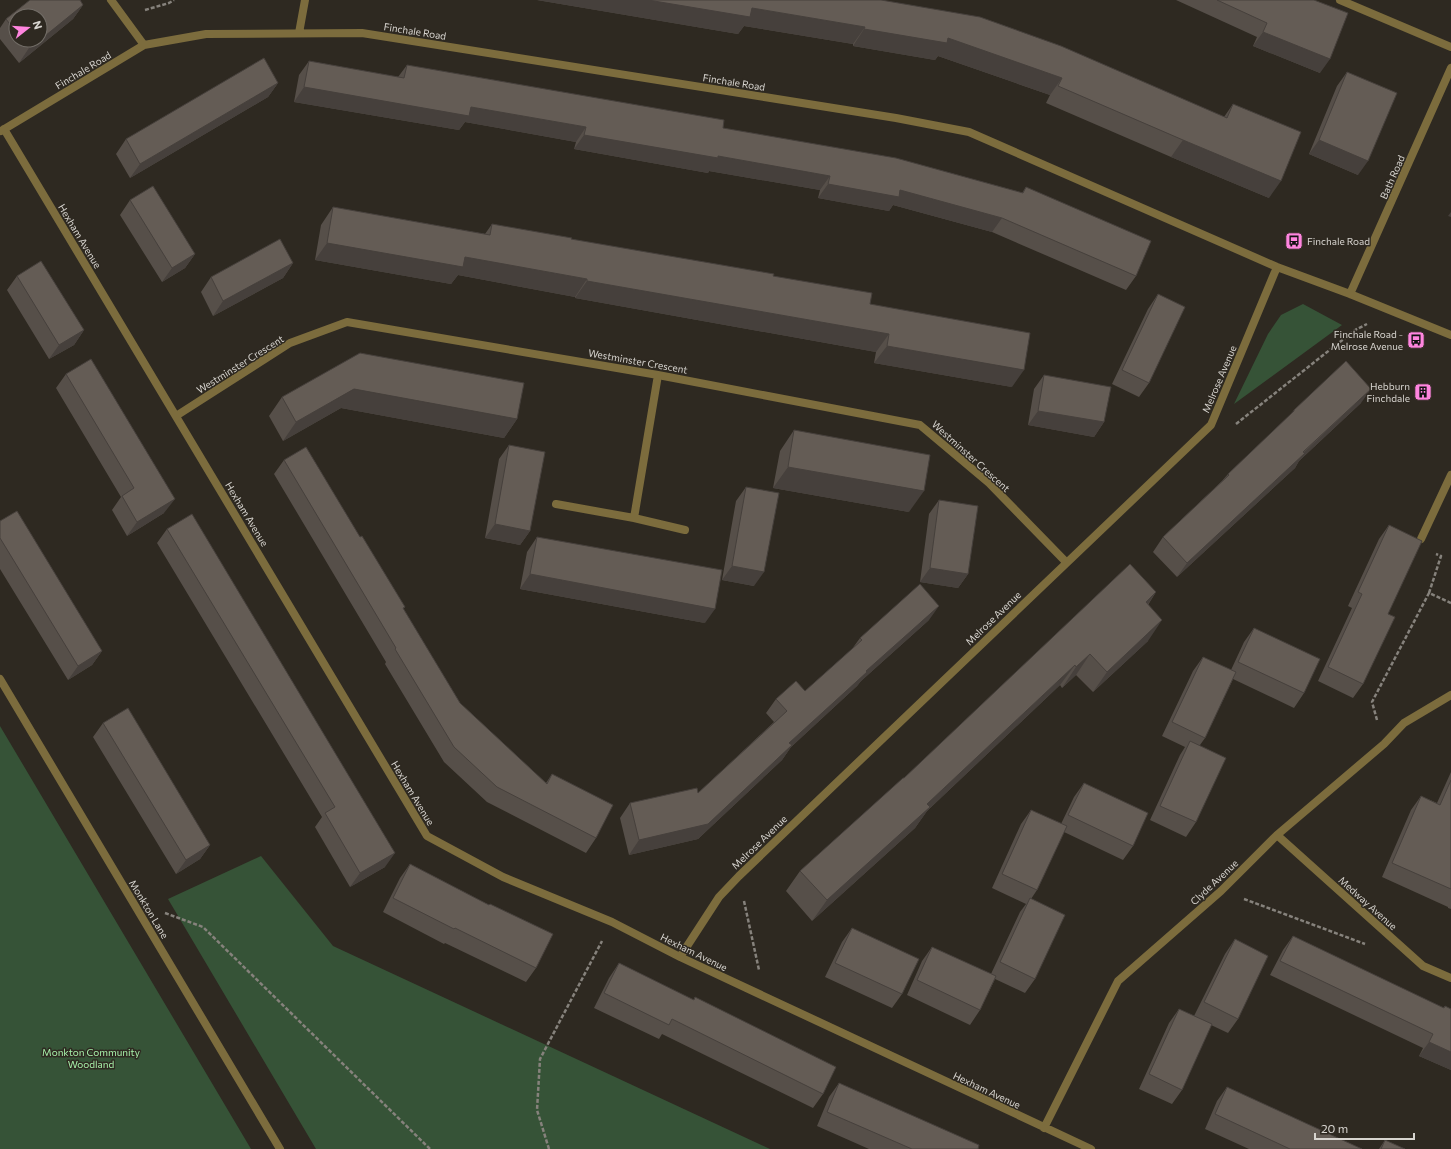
<svg xmlns="http://www.w3.org/2000/svg" width="1451" height="1149" viewBox="0 0 1451 1149" font-family="Commissioner,sans-serif">
  <style>
    .green { fill: #365337 }
    .lines { fill: none; stroke-linecap: round; stroke-linejoin: round }
    .path { stroke: #86827c; stroke-width: 2.5; stroke-dasharray: 4 2; stroke-linecap: butt }
    .service { stroke: #7c6c3d; stroke-width: 8 }
    .minor { stroke: #7c6c3d; stroke-width: 8 }
    .tertiary { stroke: #7c6c3d; stroke-width: 8 }
    .wall { fill: #564f49; fill-rule: evenodd }
    .shaded-wall { fill: #46403c }
    .building { fill: #645c55; stroke: #46403c }
    .labels { text-anchor: middle; stroke-width: 3; stroke-linejoin: round; paint-order: stroke }
    .street-label { font-size: 10px; fill: #d7d4cf; stroke: #2e2921 }
    .poi-label { font-size: 10px; fill: #d7d4cf; stroke: #2e2921; text-anchor: end }
    .park-label { font-size: 10px; fill: #a7f2aa; stroke: #2e2921 }
  </style>
  <rect width="100%" height="100%" fill="#2e2921"/>
  <!-- green -->
  <path class="green" d="M1303 304 1342 325 1234 404 1268 334 1281 315Z
    M0 726 251 1149H0Z
    M261 856 333 946 770 1149H316L168 899Z"/>
  <g class="lines">
    <!-- path -->
    <path class="path" d="M145 10 169 3 174 0
      M1236 424 1355 330 1367 324
      M1429 593 1441 556 1436 554
      M1377 720 1372 702 1429 593 1451 603
      M1244 899 1365 944
      M744 901 759 970
      M165 913 203 927 430 1149
      M549 1149 537 1110 540 1059 602 941"/>
    <!-- service -->
    <path class="service" d="M1421 539 1451 475"/>
    <!-- minor -->
    <path class="minor" d="M111 0 144 45
      M1340 0 1451 47
      M299 33 305 0
      M4 129 427 836 503 877 612 922 680 957 1091 1149
      M1 131 144 45 206 34 362 33 896 118 969 132 1277 267 1350 294 1451 335
      M1350 294 1451 68
      M176 416 290 343 347 322 658 375 920 425 989 483 1066 562
      M556 504 634 518 658 375
      M634 518 685 530
      M1277 835 1423 966 1451 978
      M680 957 719 897 739 876 1211 425 1277 267
      M1044 1128 1118 981 1221 891 1277 835 1384 744 1404 723 1451 695"/>
    <!-- tertiary -->
    <path class="tertiary" d="M0 679 280 1149"/>
  </g>
  <!-- wall -->
  <path class="wall" d="M30 0H80L83 5 73 19 19 63 0 39V28L6 19ZM16 16H40V40H16Z
    M537 0H881L1224 117 1233 104 1269 198 1171 157 1046 103 1050 95 938 56 935 60 853 46V44L744 26 738 34Z
    M1176 0H1314L1320 73 1253 46 1257 37Z
    M309 61 398 77 407 65 723 128 1022 193 1026 187 1136 276 1126 290 992 232 893 205 889 211 818 198 820 190 709 171 708 173 574 149 576 142 465 122 459 130 294 102 299 75Z
    M1347 72 1358 175 1309 154 1337 86Z
    M278 83 268 97 130 178 116 154 126 139Z
    M130 200 195 254 185 268 162 282 120 215Z
    M333 207 485 234 492 224 571 239 773 276 870 304 1012 387 874 363 876 352 575 298V297L458 275 451 284 315 260 321 225Z
    M293 263 283 278 213 316 201 292 211 277Z
    M17 276 84 330 74 345 49 359 7 290Z
    M1158 294 1149 383 1139 397 1112 384 1148 309Z
    M66 374 164 513 127 536 112 510 121 497 56 388Z
    M1044 375 1104 422 1094 437 1028 425 1034 389Z
    M282 397 517 419 504 438 341 408 283 441 269 416Z
    M1361 403 1299 461 1295 468 1177 577 1153 552 1163 537 1222 481 1228 474 1290 415 1294 410Z
    M794 430 909 512 773 488 780 451Z
    M509 445 530 531 520 545 485 538 499 459Z
    M284 460 360 537 405 607 403 609 460 703 546 783 552 774 596 838 586 853 487 802 444 762 385 664 386 662 274 474Z
    M746 487 754 586 722 580 736 501Z
    M939 500 968 574 958 588 920 582 929 514Z
    M0 521 102 651 92 665 68 680 0 569Z
    M1389 525 1388 614 1363 684 1353 698 1318 681 1352 608 1348 606 1379 539Z
    M167 529 385 867 350 887 315 827 322 817 157 543Z
    M537 537 705 623 520 589 527 552Z
    M1156 592 1148 605V641L1093 692 1076 675 1062 688 1060 685 927 811 915 828 812 921 786 891 800 871 904 778Z
    M929 620 861 681 857 686 791 747 782 760 698 839 629 855 620 818 630 803 698 793 774 722 766 713 776 699 805 691 852 649 860 638Z
    M1254 628 1304 693 1294 708 1233 679 1205 738 1200 745 1196 822 1186 837 1150 820 1180 755 1185 747 1162 736 1193 671 1203 657 1231 670 1244 642Z
    M103 723 210 845 200 859 176 874 93 737Z
    M1451 772V909L1448 908V907L1382 877 1411 810 1421 796 1437 803Z
    M1084 783 1133 846 1123 860 1064 832 1037 890 1031 899 1035 979 1025 993 995 979 980 1010 970 1025 907 995 922 961 932 947 991 974 1020 912 1026 904 992 888 1021 824 1031 810 1061 824 1074 797Z
    M410 864 489 905 536 968 526 982 445 943 444 944 383 912 400 878Z
    M852 928 902 994 892 1008 825 977 842 942Z
    M1293 936 1443 1008 1445 1006 1451 1009V1070L1419 1056 1423 1048 1270 975 1283 950Z
    M1235 939 1238 1019 1228 1033 1211 1025 1182 1090 1172 1104 1139 1089 1169 1023 1179 1009 1194 1016 1225 954Z
    M619 963 693 1000 695 997 823 1094 813 1108 662 1034 659 1039 594 1008 609 978Z
    M839 1083 978 1149H869L817 1126 829 1097Z
    M1227 1087 1362 1149H1249L1205 1129 1217 1101Z
    M1385 1140 1405 1149H1379Z"/>
  <!-- shaded-wall -->
  <path class="shaded-wall" d="M537 0H648L752 8 865 27 853 44 744 26 738 34Z
    M83 5 73 19 19 63 29 48Z
    M864 29 948 38 1062 78 1050 95 938 56 935 60 853 46Z
    M1263 32 1330 59 1320 73 1253 46Z
    M278 83 268 97 130 178 140 164Z
    M304 87 471 107 586 127 576 142 465 122 459 130 294 102Z
    M584 135 718 156 830 176 820 190 709 171 708 173 574 149Z
    M1183 140 1281 181 1269 198 1171 157Z
    M1319 140 1368 161 1358 175 1309 154Z
    M828 184 900 190 1002 218 992 232 893 205 889 211 818 198Z
    M1451 212V217L1448 216Z
    M327 243 465 257 587 279 575 297 458 275 451 284 315 260Z
    M195 254 185 268 162 282 172 268Z
    M293 263 283 278 213 316 223 301Z
    M587 281 889 334 876 352 575 298Z
    M84 330 74 345 49 359 59 345Z
    M887 346 1024 370 1012 387 874 363Z
    M354 389 517 419 504 438 341 408 283 441 296 422Z
    M1371 389 1361 403 1299 461 1295 468 1177 577 1187 563Z
    M1038 411 1104 422 1094 437 1028 425Z
    M788 467 924 491 909 512 773 488Z
    M175 499 164 513 127 536 137 522Z
    M495 524 530 531 520 545 485 538Z
    M732 566 764 572 754 586 722 580Z
    M930 568 968 574 958 588 920 582Z
    M530 574 715 609 705 623 520 589Z
    M1156 592 1142 613 1146 602Z
    M939 606 929 620 861 681 857 686 791 747 782 760 698 839 629 855 639 840 789 743 866 671Z
    M1162 620 1148 641 1093 692 1107 672Z
    M102 651 92 665 68 680 78 666Z
    M1090 654 1076 675 1062 688 1076 667Z
    M1075 665 1060 685 927 811 915 828 812 921 827 900 927 804Z
    M210 845 200 859 176 874 186 860Z
    M395 853 385 867 350 887 360 873Z
    M1429 1042 1451 1052V1070L1419 1056Z"/>
  <!-- building -->
  <path class="building" d="M30 0H80L83 5 40 40V16H16V32L6 19Z
    M648 0H881L980 17 1061 46 1227 118 1233 104 1301 132 1281 181 1183 140 1058 86 1062 78 948 38 947 43 864 29 865 27 752 8 750 17Z
    M1217 0H1314L1348 13 1330 59 1263 32 1267 23Z
    M23 40H40L29 48Z
    M264 58 278 83 140 164 126 139Z
    M309 61 404 78 407 65 724 120 723 128 896 158 1023 193 1026 187 1151 241 1136 276 1002 218 900 190 899 197 828 184 830 176 718 156V158L584 135 586 127 471 107 469 116 304 87Z
    M1347 72 1397 93 1368 161 1319 140Z
    M153 186 195 254 172 268 130 200Z
    M333 207 490 235 492 224 572 238 571 239 774 274 773 276 872 293 870 304 1030 333 1024 370 887 346 889 334 587 281V279L465 257 463 267 327 243Z
    M280 239 293 263 223 301 211 277Z
    M41 261 84 330 59 345 17 276Z
    M1158 294 1185 307 1149 383 1122 370Z
    M360 353 524 383 517 419 354 389 296 422 282 397Z
    M91 359 175 499 137 522 122 496 134 488 66 374Z
    M1346 361 1371 389 1303 452 1305 453 1187 563 1163 537 1229 475 1228 474 1294 411V410Z
    M1044 375 1111 387 1104 422 1038 411Z
    M794 430 930 455 924 491 788 467Z
    M509 445 545 452 530 531 495 524Z
    M306 447 360 537 362 536 405 607 403 608 460 703 547 784 552 774 613 805 596 838 497 787 454 747 395 649 396 648 284 460Z
    M746 487 779 493 764 572 732 566Z
    M939 500 978 506 968 574 930 568Z
    M17 511 102 651 78 666 0 538V521Z
    M192 514 395 853 360 873 325 813 335 807 167 529Z
    M1389 525 1422 541 1388 614 1395 617 1363 684 1328 667 1362 594 1358 592Z
    M537 537 722 570 715 609 530 574Z
    M1130 564 1156 592 1146 602 1162 620 1107 672 1090 654 1076 667 1075 665 927 804 930 807 827 900 800 871 903 778H904Z
    M920 584 939 606 866 671 867 672 789 743 792 745 708 824 639 840 630 803 697 788 698 793 787 711 776 699 796 681 805 691 862 640 860 638Z
    M1254 628 1320 659 1304 693 1238 662Z
    M1203 657 1236 672 1205 738 1172 722Z
    M128 708 210 845 186 860 103 723Z
    M1190 741 1226 758 1196 822 1160 806Z
    M1451 780V889L1392 863 1421 796 1440 805Z
    M1084 783 1148 813 1133 846 1068 815Z
    M1031 810 1067 826 1037 890 1002 874Z
    M410 864 489 905 490 904 553 934 536 968 455 928 454 929 393 898Z
    M1030 898 1065 915 1035 979 1000 962Z
    M852 928 919 959 902 994 835 963Z
    M1293 936 1444 1008 1445 1006 1451 1009V1052L1429 1042 1433 1034 1280 961Z
    M1235 939 1268 956 1238 1019 1204 1002Z
    M932 947 996 976 980 1010 917 980Z
    M619 963 694 1000 695 997 836 1067 823 1094 672 1019 669 1025 604 993Z
    M1179 1009 1212 1024 1182 1090 1149 1074Z
    M839 1083 979 1145 978 1149H912L827 1112Z
    M1227 1087 1362 1149H1290L1215 1114Z
    M1385 1140 1405 1149H1381Z"/>
  <!-- icons -->
  <defs>
    <symbol id="bus-square" viewBox="-11 -11 22 22"><rect x="-9" y="-9" width="18" height="18" rx="4" fill="#ff85df" stroke="#2e2921"/><path d="M-5-6H5V4H4V6H2V4H-2V6H-4V4H-5ZM-3.5-4V0h7V-4ZM-3.5 1.2v1.5H-2V1.2ZM2 1.2v1.5H3.5V1.2Z" fill="#111"/></symbol>
    <symbol id="building-square" viewBox="-11 -11 22 22"><rect x="-9" y="-9" width="18" height="18" rx="4" fill="#ff85df" stroke="#2e2921"/><path d="M-4-6H4V6H1V3H-1V6H-4ZM-2.5-4.3h1.7v1.8h-1.7ZM.8-4.3h1.7v1.8H.8ZM-2.5-1h1.7V.8h-1.7ZM.8-1h1.7V.8H.8Z" fill="#111"/></symbol>
  </defs>
  <g fill-rule="evenodd">
    <use href="#bus-square" x="1284" y="231" width="20" height="20"/>
    <use href="#bus-square" x="1406" y="330" width="20" height="20"/>
    <use href="#building-square" x="1413" y="382" width="20" height="20"/>
  </g>
  <g class="labels">
    <!-- street labels -->
    <g class="street-label">
      <text transform="translate(415 31) rotate(9)" y="4">Finchale Road</text>
      <text transform="translate(83 70) rotate(-31)" y="4">Finchale Road</text>
      <text transform="translate(734 82) rotate(9)" y="4">Finchale Road</text>
      <text transform="translate(1392 177) rotate(-66)" y="4">Bath Road</text>
      <text transform="translate(80 236) rotate(59)" y="4">Hexham Avenue</text>
      <text transform="translate(638 361) rotate(10)" y="4">Westminster Crescent</text>
      <text transform="translate(240 364) rotate(-32)" y="4">Westminster Crescent</text>
      <text transform="translate(1219 379) rotate(-67)" y="4">Melrose Avenue</text>
      <text transform="translate(971 456) rotate(42)" y="4">Westminster Crescent</text>
      <text transform="translate(247 514) rotate(59)" y="4">Hexham Avenue</text>
      <text transform="translate(993 618) rotate(-44)" y="4">Melrose Avenue</text>
      <text transform="translate(413 793) rotate(59)" y="4">Hexham Avenue</text>
      <text transform="translate(759 842) rotate(-44)" y="4">Melrose Avenue</text>
      <text transform="translate(1214 882) rotate(-43)" y="4">Clyde Avenue</text>
      <text transform="translate(1368 903) rotate(42)" y="4">Medway Avenue</text>
      <text transform="translate(149 909) rotate(59)" y="4">Monkton Lane</text>
      <text transform="translate(694 952) rotate(26)" y="4">Hexham Avenue</text>
      <text transform="translate(987 1090) rotate(25)" y="4">Hexham Avenue</text>
    </g>
    <!-- poi labels -->
    <g class="poi-label">
      <text x="1307" y="245" text-anchor="start">Finchale Road</text>
      <text x="1403" y="338">Finchale Road -<tspan x="1403" dy="12">Melrose Avenue</tspan></text>
      <text x="1410" y="390">Hebburn<tspan x="1410" dy="12">Finchdale</tspan></text>
    </g>
    <!-- park labels -->
    <g class="park-label">
      <text x="91" y="1056">Monkton Community<tspan x="91" dy="12">Woodland</tspan></text>
    </g>
  </g>
  <!-- north arrow -->
  <g transform="translate(28 28) rotate(73)"><circle r="19" fill="#2e2921" stroke="#726d67"/>
  <path d="M0-3L7 15L0 10L-7 15Z" fill="#ff85df"/>
  <text y="-6" font-size="11" font-weight="bold" text-anchor="middle" fill="#d7d4cf">N</text>
  </g>
  <!-- scale -->
  <path d="M1315 1133v6h99v-6" fill="none" stroke="#d7d4cf" stroke-width="2"/>
  <text x="1321" y="1133" font-size="12" fill="#d7d4cf" stroke="#2e2921" stroke-width="3" paint-order="stroke">20 m</text>
</svg>
